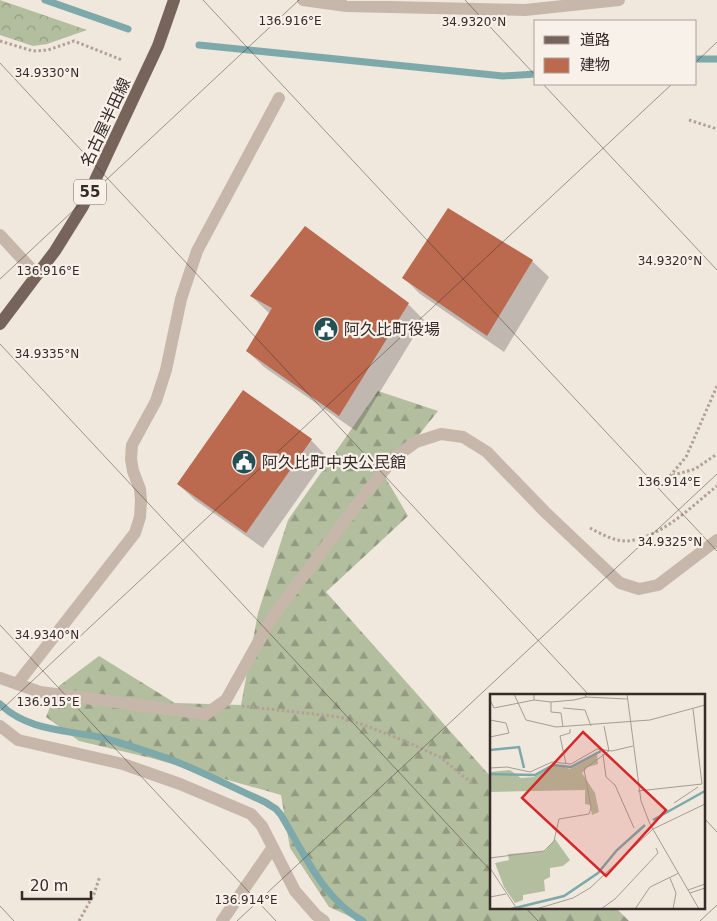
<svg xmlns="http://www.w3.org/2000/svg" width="717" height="921" viewBox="0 0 717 921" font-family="'DejaVu Sans','Noto Sans JP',sans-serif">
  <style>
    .forest { fill: url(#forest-firs) }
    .park { fill: url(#park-crowns) }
    .shadow { fill: #0003 }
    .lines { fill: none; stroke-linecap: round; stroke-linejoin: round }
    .stream { stroke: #7ea9aa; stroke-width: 7 }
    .building { fill: #bb694f }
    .path { stroke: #b3a194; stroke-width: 3; stroke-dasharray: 2.5 2.5; stroke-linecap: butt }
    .minor { stroke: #c7b7aa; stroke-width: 12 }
    .tertiary { stroke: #c7b7aa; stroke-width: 12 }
    .primary { stroke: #76645b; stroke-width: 12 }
    .ticks { fill: none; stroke: #352c29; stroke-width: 1; stroke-opacity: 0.45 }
    .labels { text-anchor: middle; stroke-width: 4.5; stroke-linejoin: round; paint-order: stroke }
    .shield { fill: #f8f1e9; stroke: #706763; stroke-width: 1 }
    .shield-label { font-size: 15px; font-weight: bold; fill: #352c29 }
    .street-label { font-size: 16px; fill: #352c29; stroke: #f8f1e9 }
    .poi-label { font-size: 16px; fill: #352c29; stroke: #f8f1e9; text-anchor: start }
    .inset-river { fill: none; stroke: #7ea9aa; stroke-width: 2.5 }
    .inset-road { fill: none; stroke: #a59c95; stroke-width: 1 }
    .view { fill: #d62828; fill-opacity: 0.15; stroke: #d62828; stroke-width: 2.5 }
    .inset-edge { fill: none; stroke: #352c29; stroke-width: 2.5 }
    .ticks-label { font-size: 12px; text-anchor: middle; fill: #352c29; stroke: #f8f1e9; stroke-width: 4.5; stroke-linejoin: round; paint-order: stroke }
  </style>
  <defs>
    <pattern id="forest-firs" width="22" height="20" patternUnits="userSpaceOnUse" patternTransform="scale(1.25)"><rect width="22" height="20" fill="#b3be9e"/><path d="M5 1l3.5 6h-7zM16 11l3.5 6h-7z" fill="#929b81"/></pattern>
    <pattern id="park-crowns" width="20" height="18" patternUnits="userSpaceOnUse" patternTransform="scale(1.25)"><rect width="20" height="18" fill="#b3be9e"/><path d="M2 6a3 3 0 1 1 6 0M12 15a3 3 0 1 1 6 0" fill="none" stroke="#929b81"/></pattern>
  </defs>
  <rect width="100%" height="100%" fill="#f0e7dd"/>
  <!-- forest -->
  <path class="forest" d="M378 391 438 411 385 477 408 516 326 592 491 777V907H615L629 921H360L329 907 290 848 281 795 151 758 79 741 46 717 59 686 99 656 175 703 241 705 258 613 288 520Z"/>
  <!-- park -->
  <path class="park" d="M0 0 87 30 47 44 33 46 0 35Z"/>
  <!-- shadow -->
  <path class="shadow" d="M532 261 549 277 504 352 420 294 404 278Z
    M251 296 408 304 424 320 356 431 264 367 247 351 270 314Z
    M311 440 327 457 263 548 195 500 178 484Z"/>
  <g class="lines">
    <!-- stream -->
    <path class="stream" d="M45 0 128 29
      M199 45 503 76 536 74
      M696 59H717
      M0 704C26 730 65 730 99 737 123 743 148 752 172 760 203 772 234 788 265 802L276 809 281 815C304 853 323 899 363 921"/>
  </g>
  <!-- building -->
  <path class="building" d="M448 208 533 260 487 336 402 278Z
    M305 226 409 303 339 416 246 351 272 308 250 296Z
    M243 390 312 439 246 533 177 484Z"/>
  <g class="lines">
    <!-- path -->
    <path class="path" d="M0 41 33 51 48 50 74 41 122 60
      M689 120 717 129
      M717 386 686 457 670 476 695 469 717 454
      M590 528C603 535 619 544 634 540 666 533 692 506 717 486
      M242 706 340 717 364 725 407 742 440 757 473 784
      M79 921 94 894 100 876"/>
    <!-- minor -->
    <path class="minor" d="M0 235 37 275
      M0 678 40 692 206 714 226 700 271 619 365 494 395 457 416 442 441 434 463 437 487 452 545 512 620 583 639 589 658 585 717 540
      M17 684 135 533 140 517 141 501 140 489 133 471 131 459 132 445 156 401 166 370 181 299 197 251 279 98
      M0 726 18 740 123 764 180 784 251 814 262 826 295 891 316 915 324 921
      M222 921 273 847"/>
    <!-- tertiary -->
    <path class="tertiary" d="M303 0 346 6 525 10 619 0"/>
    <!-- primary -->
    <path class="primary" d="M0 324 55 251 83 206 158 46 174 0"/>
  </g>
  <!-- ticks -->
  <path class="ticks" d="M203 0 717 551M465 0 536 76M696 62 717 42M0 63 589 695M543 84 717 270M0 279 299 0M0 344 491 871M0 625 276 921M0 711 672 84M703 817 717 832M0 906 14 921M525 907 538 921M237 921 717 474M700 921 717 905"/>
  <!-- icons -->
  <defs>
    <symbol id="civic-disc" viewBox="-11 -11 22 22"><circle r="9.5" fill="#225053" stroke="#f8f1e9"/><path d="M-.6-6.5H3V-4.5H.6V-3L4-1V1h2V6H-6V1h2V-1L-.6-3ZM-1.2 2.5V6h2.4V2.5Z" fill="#fff"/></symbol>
  </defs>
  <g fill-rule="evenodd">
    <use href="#civic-disc" x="312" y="315" width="28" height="28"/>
    <use href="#civic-disc" x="230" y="448" width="28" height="28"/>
  </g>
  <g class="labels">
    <!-- shield labels -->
    <rect class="shield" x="74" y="179.5" width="32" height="25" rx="4"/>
    <g class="shield-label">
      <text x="90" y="197">55</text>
    </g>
    <!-- street labels -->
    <g class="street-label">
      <text transform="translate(105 122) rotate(-65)" y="6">名古屋半田線</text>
    </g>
    <!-- poi labels -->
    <g class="poi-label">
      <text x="344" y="335">阿久比町役場</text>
      <text x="262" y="468">阿久比町中央公民館</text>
    </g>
  </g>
  <!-- overview -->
  <g transform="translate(490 694)">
    <rect width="215" height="215" fill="#f0e7dd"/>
    <path d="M107 60 108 70 98 73 92 79 105 99 109 118 102 121 100 111 95 110V96L0 98V78L20 76 31 84 44 83 66 70 80 75ZM65 145 80 166 73 172 60 174V183L54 186 55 197 33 201V206L25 209 14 193 5 169 19 166 18 160 55 157Z" fill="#b3be9e"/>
    <path class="inset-river" d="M0 56 29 53 34 74M0 80 45 81 63 71 81 73 111 57M163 126 215 97M21 215 74 202 108 179 127 156 155 131"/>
    <path class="inset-road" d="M24 0 36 26 66 33 160 26 215 11M44 0V6L61 8 84 6 96 3 95 0M137 0 151 107 160 130 209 215M96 3 137 5M0 6 4 14 44 6M61 8V18L71 19 73 33M73 14 95 16 101 32M0 26 16 29 19 39 0 43M114 32 119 57M113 60 116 83 125 91 144 134M76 70 70 42 80 39V35M0 74 17 73 40 78 62 68 81 70 107 55 122 57 143 52M148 97 212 90 203 15M184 109 208 93M163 135 215 110M0 164 54 157 64 147 69 125 99 120 101 114 94 75 119 57M0 174 27 215M180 184 186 199 183 215M198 196 215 190M200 199 215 194M0 203 16 200M46 215 83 204 100 194 163 135M111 215 125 205 168 159 166 154M145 215 160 193 189 179"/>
    <path class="view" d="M93 38 176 116 116 182 32 104Z"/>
    <rect width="215" height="215" class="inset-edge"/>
  </g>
  <g class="ticks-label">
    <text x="290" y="25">136.916°E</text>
    <text x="474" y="26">34.9320°N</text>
    <text x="47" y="77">34.9330°N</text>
    <text x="670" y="265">34.9320°N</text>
    <text x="48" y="275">136.916°E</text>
    <text x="47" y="358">34.9335°N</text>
    <text x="669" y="486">136.914°E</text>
    <text x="670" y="546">34.9325°N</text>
    <text x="47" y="639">34.9340°N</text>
    <text x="48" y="706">136.915°E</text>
    <text x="246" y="904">136.914°E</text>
  </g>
  <!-- legend -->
  <rect x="534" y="20" width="162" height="65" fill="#f8f1e9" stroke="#aaa29c"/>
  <rect x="544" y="36" width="25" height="8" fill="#76645b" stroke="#aaa29c"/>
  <text x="580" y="45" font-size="15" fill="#352c29">道路</text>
  <rect x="544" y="58" width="25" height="15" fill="#bb694f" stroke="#aaa29c"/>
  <text x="580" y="70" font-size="15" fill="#352c29">建物</text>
  <!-- scale -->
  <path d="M22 891v8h69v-8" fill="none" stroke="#352c29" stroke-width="2.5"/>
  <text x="30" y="891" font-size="15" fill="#352c29" stroke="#f8f1e9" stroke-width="4" paint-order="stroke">20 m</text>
</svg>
